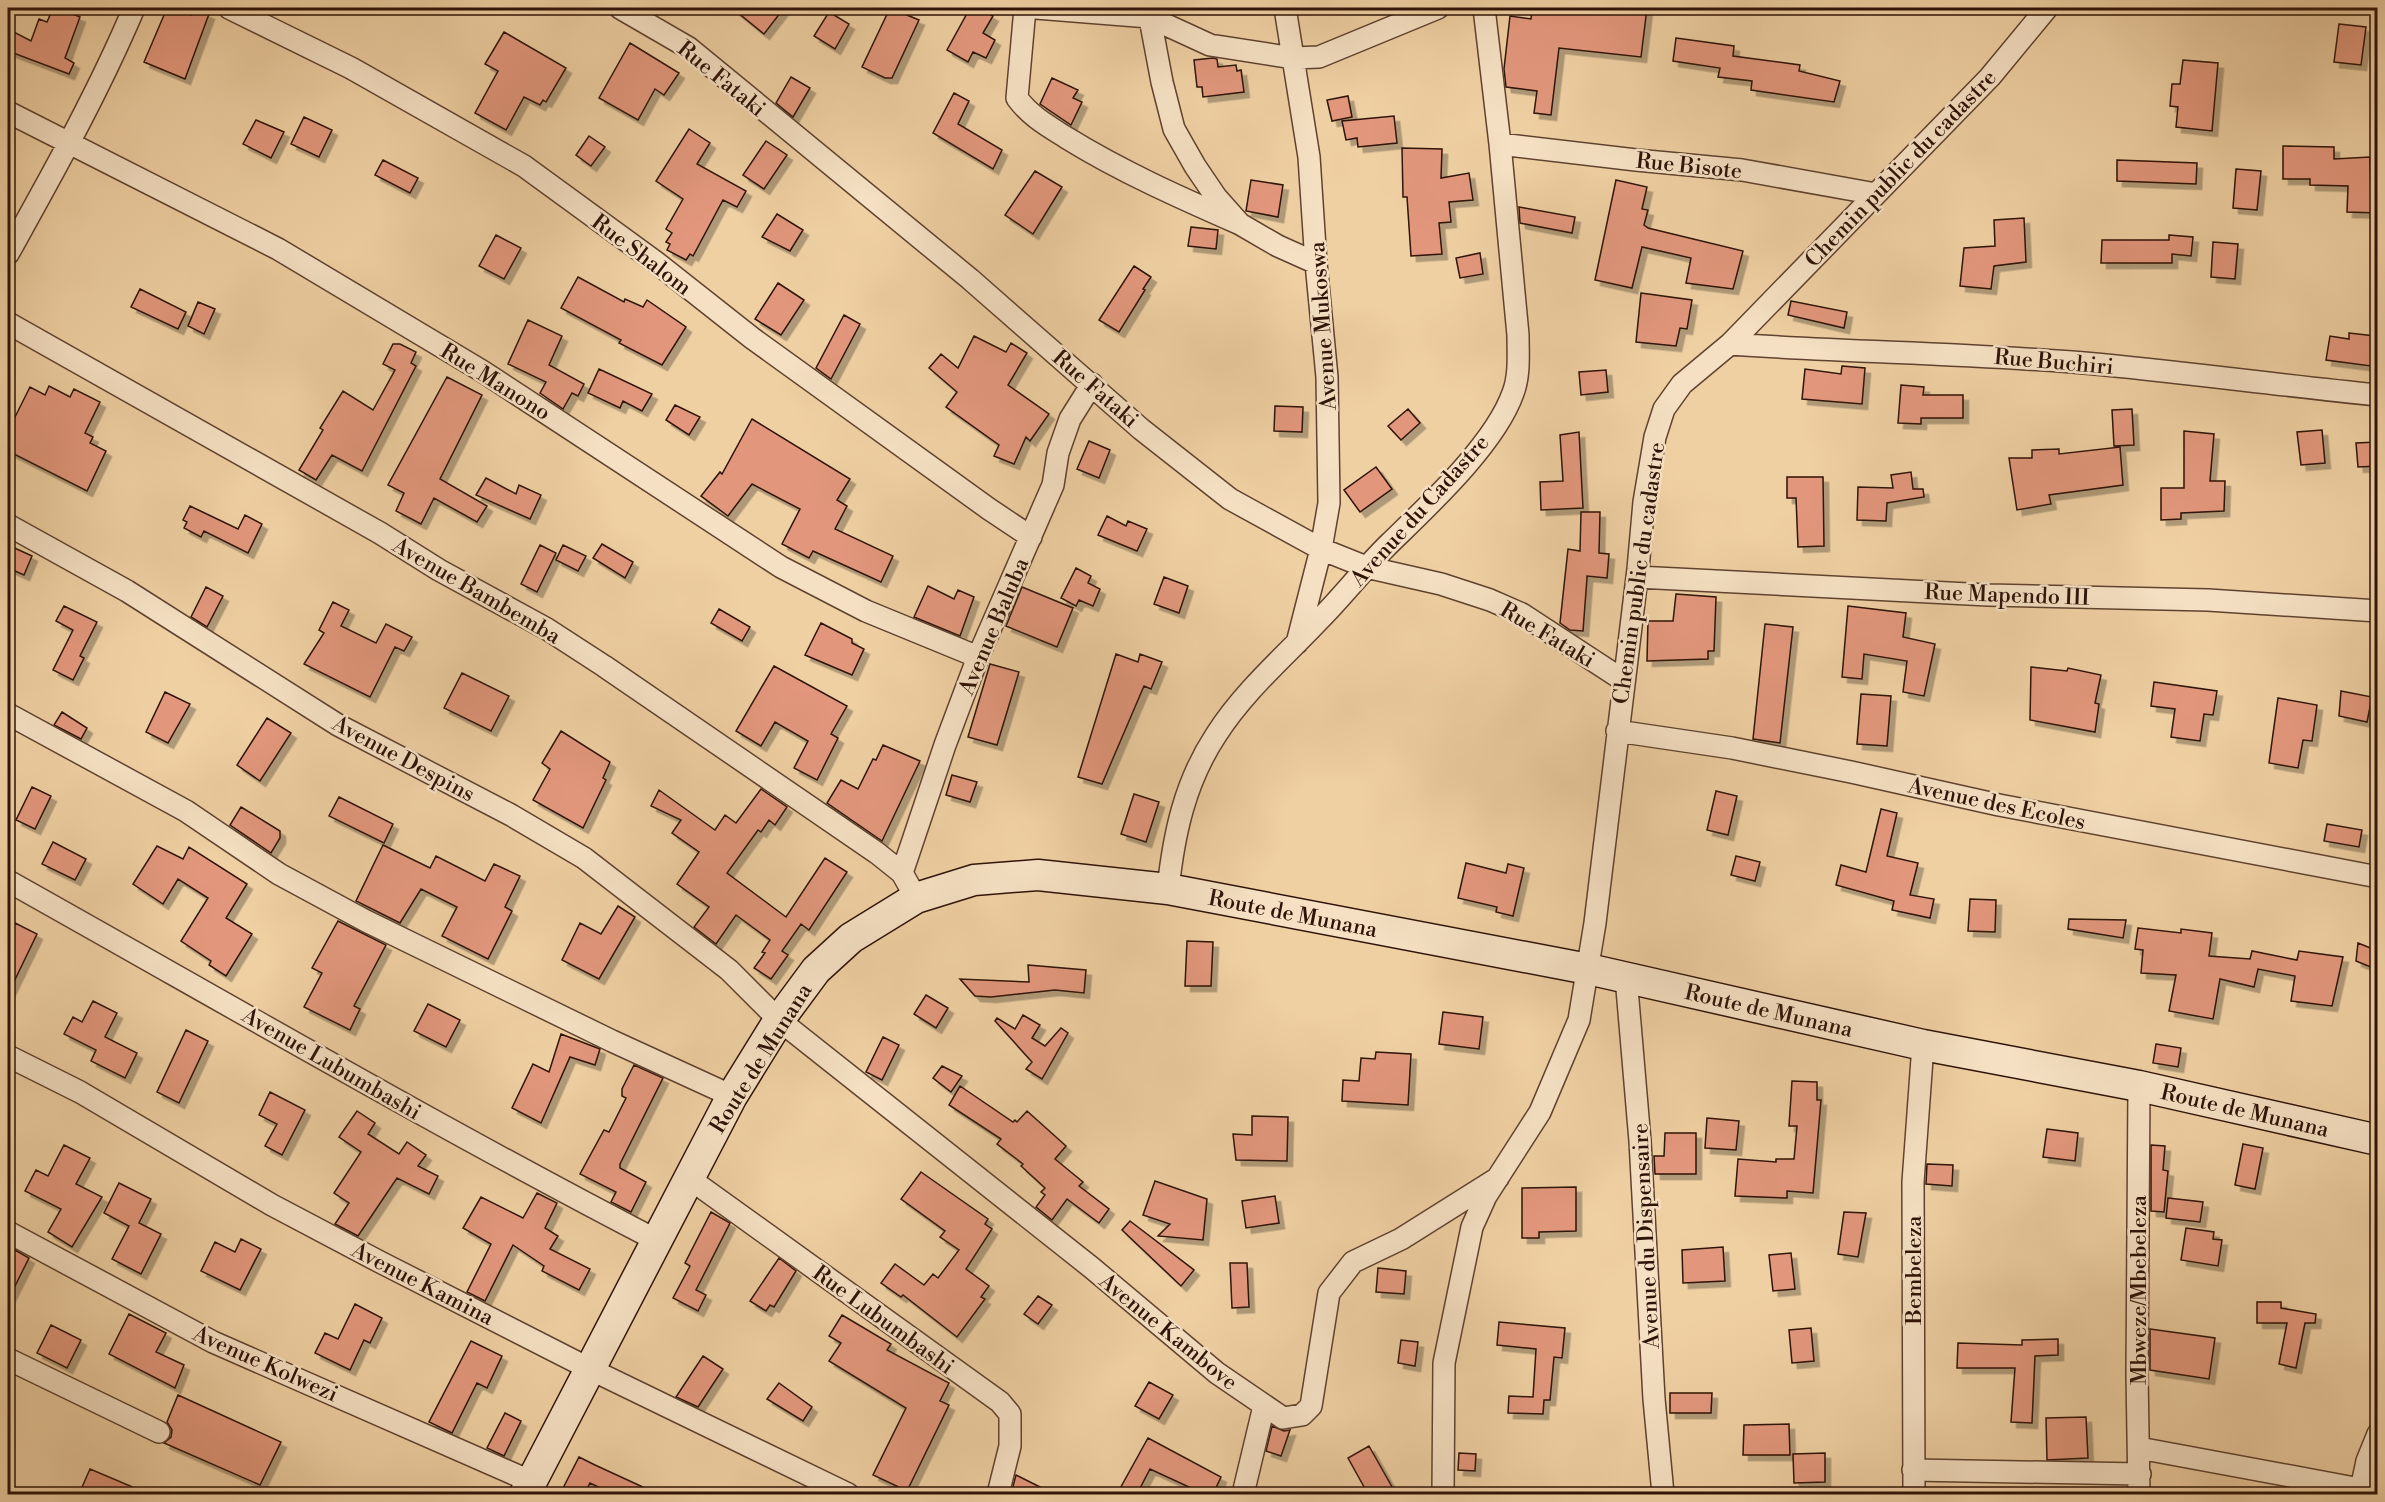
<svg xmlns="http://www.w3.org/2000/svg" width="2385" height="1502" viewBox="0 0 2385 1502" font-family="'Libre Bodoni',serif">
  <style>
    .building { fill: #e2977b; stroke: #2f1308; stroke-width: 1.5; filter: url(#shadow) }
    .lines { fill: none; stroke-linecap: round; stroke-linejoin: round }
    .minor-casing { stroke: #5f422f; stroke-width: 24 }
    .secondary-casing { stroke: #2f1308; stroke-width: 33 }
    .minor { stroke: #f5e0c3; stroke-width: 21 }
    .secondary { stroke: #f5e0c3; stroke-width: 30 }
    .labels { text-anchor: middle; stroke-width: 5; stroke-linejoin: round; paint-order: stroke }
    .street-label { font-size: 22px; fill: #2f1308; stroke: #f5e0c3 }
  </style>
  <defs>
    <filter id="shadow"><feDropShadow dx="5.5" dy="5.5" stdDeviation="0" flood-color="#0004"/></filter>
  </defs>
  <rect width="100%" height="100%" fill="#efd0a3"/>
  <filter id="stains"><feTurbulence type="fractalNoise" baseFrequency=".00333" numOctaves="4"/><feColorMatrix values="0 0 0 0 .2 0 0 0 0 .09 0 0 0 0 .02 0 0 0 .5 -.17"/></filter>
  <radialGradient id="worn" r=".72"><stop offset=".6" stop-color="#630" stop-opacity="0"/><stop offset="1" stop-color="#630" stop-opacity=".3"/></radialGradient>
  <!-- building -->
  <path class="building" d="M53 8H59L80 17 65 58 74 63 69 74 8 51V29L31 41 39 19 47 22Z
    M167 8H177L191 15 194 8 209 14 185 79 144 62Z
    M732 8H784L764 34Z
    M890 8 919 20 892 78H885L862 67Z
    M970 8H979L993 16 983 33 995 40 986 58 973 52 968 62 947 50Z
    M1532 8H1647L1641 57 1559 48 1551 115 1534 113 1537 91 1506 87 1504 69 1510 16 1531 19Z
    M829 12 849 24 835 49 814 36Z
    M2339 24 2366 27 2361 65 2334 62Z
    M504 32 566 68 546 102 543 100 540 105 524 97 506 130 475 113 498 71 485 64Z
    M1676 38 1734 46 1733 56 1800 65 1799 71 1840 81 1834 102 1751 90 1752 81 1718 77 1720 68 1673 61Z
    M630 43 679 73 664 95 655 89 638 120 599 98Z
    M1213 58 1217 59 1218 67 1236 65 1237 71 1241 70 1244 92 1203 97 1202 87H1197L1194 60Z
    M2183 60 2218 63 2212 131 2176 127 2178 107 2170 106 2172 84H2180Z
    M791 77 810 88 793 117 776 103Z
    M1052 78 1078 90 1073 98 1082 102 1071 125 1040 104Z
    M954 93 969 101 958 124 1002 150 993 169 933 133Z
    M1348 96 1352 117 1332 121 1327 100Z
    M1394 116 1397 143 1358 147 1357 138 1346 140 1342 121Z
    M304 117 332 130 319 157 291 144Z
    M256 120 284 132 271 158 243 144Z
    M689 129 710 143 697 164 746 191 737 207 723 200 693 256 690 254 686 260 667 250 670 244 666 242 672 233 666 229 683 199 656 181Z
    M589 136 605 147 591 166 576 155Z
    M766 141 787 155 764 189 743 175Z
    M2283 146 2334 147V159L2370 157 2371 192 2378 194V213L2347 212 2348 186 2310 185V179H2283Z
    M1402 148 1442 149 1441 178 1469 173 1473 200 1449 202 1451 222 1439 223 1442 254 1411 256 1407 197H1403Z
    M383 160 418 178 410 193 375 175Z
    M2117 160 2197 163 2196 184 2117 181Z
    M2236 169 2261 171 2257 210 2233 208Z
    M1035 171 1062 187 1033 234 1005 215Z
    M1251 180 1283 185 1278 217 1246 211Z
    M1616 180 1647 187 1642 209 1648 210 1644 225 1648 228 1743 251 1733 289 1686 283 1691 258 1642 247 1632 288 1595 280Z
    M1519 207 1575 217 1572 233 1520 223Z
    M777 214 803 230 790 251 762 237Z
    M2024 218 2026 262 1994 266 1991 289 1960 286 1964 248 1995 246 1994 220Z
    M1191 227 1218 230 1216 249 1188 246Z
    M496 235 521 248 504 279 479 266Z
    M2169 235 2193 237 2191 256 2172 254V263H2101L2102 240H2169Z
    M2213 242 2238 244 2235 279 2211 277Z
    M1480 253 1483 274 1460 278 1456 258Z
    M1134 266 1151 277 1143 289 1145 290 1119 332 1099 320Z
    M578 277 624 302 625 299 643 307 647 300 686 327 662 365 619 343 621 340 561 308Z
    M778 283 804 300 781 335 755 319Z
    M140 289 186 312 178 329 131 307Z
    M1641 293 1692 300 1687 329 1680 328 1676 346 1636 342Z
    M1791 301 1847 312 1844 328 1788 315Z
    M198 302 215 309 204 334 188 326Z
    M844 315 860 324 831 379 816 368Z
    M528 320 562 336 549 365 584 384 578 396 572 393 563 409 540 393 546 382 508 364Z
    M2349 333 2375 336 2371 366 2326 360 2330 336 2349 339Z
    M974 336 1006 352 1011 343 1027 353 1008 385 1049 414 1030 441 1026 437 1014 464 994 456 999 445 946 407 957 392 929 368 941 354 958 368Z
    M393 344H400L416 352 411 363 416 366 362 471 332 455 316 480 299 470 323 430 320 428 343 391 373 410 395 370 383 364Z
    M1842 366 1865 368 1862 404 1802 399 1805 369 1841 374Z
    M599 369 652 394 642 411 623 401 620 408 588 393Z
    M1606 370 1608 392 1581 395 1579 372Z
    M447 377 482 395 440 479 487 506 477 522 434 498 421 524 396 511 404 493 388 485Z
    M1901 385 1924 387 1923 395H1963V418H1921V424L1898 423Z
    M49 386 70 397 74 389 100 402 85 433 93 437 90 443 106 451 87 491 8 451V415L14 419 30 387 45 395Z
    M675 405 700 417 689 435 666 420Z
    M1275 406 1303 407 1302 432 1274 431Z
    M1408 409 1420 423 1401 440 1388 426Z
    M2132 409 2134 445 2114 446 2112 410Z
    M752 419 850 479 837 500 847 506 835 529 893 556 881 582 813 551 809 558 782 544 800 509 752 484 728 516 701 496 720 472 722 474Z
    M2322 430 2325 463 2301 465 2297 432Z
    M2184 431 2214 434 2210 481H2225L2224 511 2181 513V519L2161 520V488H2184Z
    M1579 432 1583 508 1541 510 1540 482 1563 481 1560 435Z
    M1089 441 1110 450 1099 478 1077 469Z
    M2377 442 2378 466 2358 467 2356 443Z
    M2120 447 2123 485 2049 495 2051 504 2017 510 2009 458H2032V450L2059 449V454Z
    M1376 467 1392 489 1360 512 1344 490Z
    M1911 472 1913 489H1923L1924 497 1887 503 1886 521 1857 520 1858 487 1893 488 1891 475Z
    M1787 477H1823L1824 546 1798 547 1796 498H1787Z
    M486 478 516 494 519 485 541 495 530 519 476 495Z
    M190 506 238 529 245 515 262 524 248 553 204 531 201 537 184 528 187 522 183 520Z
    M1581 512H1600L1599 553 1609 554 1607 578 1587 576V578L1583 631 1570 630 1560 623 1568 549 1580 551Z
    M1107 516 1126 526 1128 521 1147 529 1137 551 1098 535Z
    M602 544 633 562 625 578 593 558Z
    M8 545 32 556 24 575 8 568Z
    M540 545 556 553 537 592 521 584Z
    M563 545 586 556 578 571 556 560Z
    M1076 568 1091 576 1088 583 1100 589 1093 606 1079 600 1076 606 1061 598Z
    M1164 577 1188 586 1179 613 1154 604Z
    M928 586 954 599 958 590 974 597 960 636 914 617Z
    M206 587 223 596 207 627 191 617Z
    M1022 587 1073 608 1057 647 1006 626Z
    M1676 594 1716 597 1714 651H1708V659L1647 661 1648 621H1673Z
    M333 602 349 610 341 626 376 643 386 624 412 637 404 651 395 647 370 697 304 664 324 633 319 630Z
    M64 606 97 622 80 656 84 658 73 680 53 670 73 630 56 621Z
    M1848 606 1906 613 1903 637 1935 644 1924 696 1903 692 1907 661 1864 654 1862 679 1842 677Z
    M719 609 750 627 742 641 711 623Z
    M821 623 852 639V643L864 649 852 675 805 655Z
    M1765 624 1793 627 1780 743 1753 739Z
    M1116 654 1138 662 1140 654 1162 662 1151 689 1144 686 1102 784 1078 777Z
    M990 664 1019 672 997 745 968 737Z
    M774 666 847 706 831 734 838 738 817 780 794 768 808 741 775 722 761 746 736 731Z
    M2031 667 2067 671 2068 668 2101 675 2095 703 2099 704 2095 732 2030 720Z
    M462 673 509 696 491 731 444 708Z
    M2154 682 2217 691 2213 715 2204 714 2200 741 2171 737 2175 709 2151 706Z
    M2341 691 2372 697 2367 722 2339 716Z
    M165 692 190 704 168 743 146 732Z
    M1861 694 1891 696 1887 746 1857 744Z
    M2278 698 2317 705 2312 741 2303 740 2298 768 2269 763Z
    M62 712 87 728 81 739 54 725Z
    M267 718 291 733 260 781 237 765Z
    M561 731 610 762 603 778 606 780 583 828 533 800 550 769 542 763Z
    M883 745 920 761 882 841 827 803 841 780 858 789 873 759 876 760Z
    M952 775 977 782 970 802 946 795Z
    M32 787 51 796 35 829 16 820Z
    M761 789 787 807 775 825 769 820 761 832 758 830 727 873 786 917 825 858 847 872 809 930 801 924 782 951 788 955 771 979 754 968 765 953 762 952 770 940 736 915 716 944 694 927 709 907 677 884 699 852 672 833 681 820 651 806 659 790 715 830 725 815 736 823Z
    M1716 791 1737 796 1728 835 1707 830Z
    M1134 794 1159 802 1146 842 1121 834Z
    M339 797 393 824 384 843 329 816Z
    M241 807 280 831V838L271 853 230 825Z
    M1881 809 1897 813 1887 856 1918 863 1910 895 1934 899 1930 918 1892 910 1894 901 1836 885 1841 865 1866 872Z
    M2327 824 2362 830 2359 847 2324 841Z
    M53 842 86 859 75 880 42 864Z
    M383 845 430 868 436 856 485 881 494 864 520 876 505 907 512 911 488 959 442 936 457 907 421 889 400 923 356 901Z
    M157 846 183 859 189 847 247 884 226 918 252 934 226 976 209 965 211 961 181 941 208 898 178 879 163 904 133 884Z
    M1736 856 1760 862 1755 881 1731 875Z
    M1466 863 1506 873 1508 864 1524 868 1513 916 1496 912 1497 907 1458 898Z
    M1970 899 1996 900 1995 932 1968 931Z
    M618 906 635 917 599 979 562 960 580 923 601 934Z
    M2069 919 2126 920 2123 938 2068 929Z
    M338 921 386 945 354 1006 360 1009 350 1030 304 1007 322 973 312 968Z
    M15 923 37 934 8 994V937Z
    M2138 928 2181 933V929L2212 933 2209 956 2250 959 2252 951 2297 960 2299 951 2343 957 2332 1006 2291 1001 2295 976 2258 969 2254 987 2220 979 2213 1019 2169 1011 2176 975 2141 973 2143 950 2135 949Z
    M1187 941 1213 942 1211 986H1185Z
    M2358 943 2378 951V970L2356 961Z
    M1028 965 1086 970 1084 993 1055 990 991 997 975 996 960 979 1029 982Z
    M926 995 948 1008 936 1028 914 1014Z
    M93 1001 117 1013 105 1037 137 1053 125 1078 91 1061 96 1050 64 1034 73 1017 82 1022Z
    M428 1004 460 1020 446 1047 414 1031Z
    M1443 1012 1483 1017 1479 1049 1439 1044Z
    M1023 1015 1040 1025 1032 1038 1045 1046 1061 1028 1068 1033 1042 1079 1026 1069 1032 1062 995 1021 997 1018 1015 1029Z
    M186 1030 208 1041 179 1103 157 1092Z
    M561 1034 600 1049 595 1065 570 1057 541 1123 512 1108 533 1064 549 1072Z
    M883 1037 899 1045 882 1080 866 1072Z
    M2156 1044 2181 1048 2178 1067 2153 1063Z
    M1376 1052 1411 1054 1408 1105 1342 1101 1343 1080 1359 1081 1361 1058 1375 1059Z
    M634 1065 663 1078 620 1164V1168L646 1182 631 1212 611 1202 616 1192 580 1174 604 1130 609 1132 626 1098 622 1096V1089Z
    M942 1066 962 1076 951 1092 933 1078Z
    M1792 1081 1817 1082V1100H1821L1813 1193 1787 1191V1198L1735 1196 1738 1159 1776 1162V1159H1794L1797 1126H1789Z
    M960 1086 1013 1122 1015 1120 1017 1122 1027 1111 1066 1146 1055 1159 1083 1182 1079 1186 1109 1209 1099 1223 1067 1199 1052 1220 1036 1207 1045 1195 1041 1192 1045 1188 1021 1166 1023 1164 997 1144 1001 1139 949 1105Z
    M270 1092 305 1110 282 1155 265 1146 277 1124 259 1115Z
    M357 1111 375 1123 368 1134 399 1154 407 1142 426 1155 418 1166 438 1176 429 1194 397 1178 358 1236 335 1224 349 1203 334 1193 361 1152 339 1137Z
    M1252 1116 1288 1117 1287 1161 1236 1160 1233 1134 1252 1135Z
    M1707 1118 1739 1121 1736 1150 1705 1148Z
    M2047 1129 2078 1133 2075 1161 2043 1157Z
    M1665 1133H1696V1174H1655L1654 1156H1664Z
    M2243 1144 2263 1148 2255 1189 2235 1185Z
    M64 1145 90 1158 76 1184 102 1197 72 1247 48 1232 61 1209 25 1191 36 1170 48 1176Z
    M2151 1145 2165 1146 2163 1170 2168 1171 2164 1212 2151 1211Z
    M1927 1164 1953 1165 1952 1186 1926 1184Z
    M921 1172 988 1219 985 1224 992 1229 966 1269 989 1286 981 1297 985 1299 957 1337 903 1295 901 1297 881 1283 895 1264 924 1285 933 1274 938 1278 959 1250 940 1237 945 1231 901 1199Z
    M1155 1181 1207 1199 1203 1240 1158 1236 1170 1224 1143 1215Z
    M119 1183 151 1199 139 1223 161 1234 141 1274 112 1259 129 1226 104 1213Z
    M1576 1187V1231L1539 1232V1238H1522V1188Z
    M537 1193 557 1203 545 1228 558 1236 550 1249 590 1269 579 1290 542 1271 544 1266 513 1245 485 1301 467 1292 491 1244 463 1228 481 1197 523 1218Z
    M1275 1196 1279 1223 1246 1228 1242 1201Z
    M2168 1198 2203 1202 2200 1222 2166 1218Z
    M711 1212 730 1223 696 1290 706 1295 698 1311 673 1298 690 1266 685 1263Z
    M1844 1212 1866 1213 1858 1257 1838 1254Z
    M1130 1221 1194 1270 1181 1286 1122 1230Z
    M2186 1228 2214 1232 2213 1239 2222 1240 2218 1266 2181 1260Z
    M241 1239 261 1249 240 1290 201 1271 215 1242 235 1252Z
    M8 1246 29 1258 8 1300Z
    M1723 1247 1725 1281 1683 1283 1682 1250Z
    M1791 1253 1795 1289 1773 1291 1769 1255Z
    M779 1258 796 1271 774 1307 770 1305 766 1311 750 1301Z
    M1230 1263H1247L1249 1307 1232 1308Z
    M1378 1268 1406 1271 1404 1294 1376 1292Z
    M1038 1296 1052 1305 1038 1324 1024 1314Z
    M2257 1302H2281V1308L2316 1314 2315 1323H2305L2296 1368 2279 1364 2287 1323H2257Z
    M355 1304 382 1318 370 1343 364 1340 350 1370 315 1353 325 1333 338 1339Z
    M129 1314 166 1333 156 1352 184 1365 175 1388 109 1354Z
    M842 1315 891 1344 887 1350 949 1383 940 1401 949 1405 907 1491 873 1475 906 1408 829 1361 841 1343 829 1336Z
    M1499 1322 1565 1328 1562 1358 1554 1357 1550 1400H1544L1543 1414 1508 1413 1509 1396 1533 1397 1536 1349 1497 1345Z
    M51 1325 81 1340 67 1368 37 1353Z
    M1811 1328 1814 1361 1792 1363 1789 1330Z
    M2150 1329 2215 1338 2209 1379 2150 1370Z
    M2058 1339V1355L2035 1356 2032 1423 2011 1422 2015 1368H1957L1958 1343 2022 1345V1340Z
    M1401 1340 1418 1342 1415 1366 1398 1363Z
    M471 1341 502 1356 487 1388 477 1383 452 1433 429 1422Z
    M703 1356 723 1369 698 1407 676 1397Z
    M1149 1382 1173 1395 1159 1419 1135 1406Z
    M779 1383 812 1407 803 1421 767 1399Z
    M1670 1393H1712L1711 1413H1670Z
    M178 1395 281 1442 260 1485 164 1443 171 1437 172 1430 167 1422Z
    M505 1413 521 1421 504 1456 487 1448Z
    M2086 1417 2088 1458 2047 1460 2046 1418Z
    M1789 1424 1790 1455H1743L1744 1425Z
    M1272 1426 1284 1431 1290 1430 1281 1456 1266 1451Z
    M1148 1438 1221 1477 1213 1494H1204L1150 1469 1137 1494H1117Z
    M1369 1446 1396 1494H1368L1348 1458Z
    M1459 1453 1476 1454 1475 1471 1458 1470Z
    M1825 1453V1482L1794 1483 1793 1454Z
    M579 1457 595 1465 658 1494H613L590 1483 584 1494H560Z
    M90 1469 149 1494H79Z
    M1016 1475 1054 1494H1011Z"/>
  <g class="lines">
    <defs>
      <path id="minor" d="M229 8 351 68 524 166 657 263 752 338 989 509 1031 537
        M620 8 689 48 970 279 1141 429 1230 499 1321 549 1366 567 1441 584 1490 600 1522 614 1623 680
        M1025 8 1017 98C1030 116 1048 126 1067 138 1122 172 1181 198 1240 224
        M1036 8 1149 17 1210 45 1293 58 1319 57 1438 8
        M1148 8 1162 82 1174 129 1195 166 1216 197 1240 224 1278 246 1316 263
        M1285 8 1309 157 1316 263 1327 377 1329 503 1321 549 1297 643
        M8 112 278 249 482 371 781 567 866 611 978 657
        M1500 144 1636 160 1742 170 1876 194
        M8 254C53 173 98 93 134 8
        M8 323 380 533 439 570 547 629 604 666 877 853 902 873 916 898
        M1730 344C1855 353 1981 353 2106 365 2197 374 2287 386 2378 395
        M8 525 127 591 338 725 511 815 584 858 729 970 779 1020 1092 1268 1217 1373 1283 1418 1302 1415 1311 1406 1329 1293 1353 1262 1401 1239 1498 1178
        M1637 577 1988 595 2208 600 2378 611
        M8 714 186 811 279 874 366 921 612 1041 732 1096
        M1617 731 1732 748 1851 772 1999 805 2378 877
        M902 873 945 745 978 657 1053 485 1058 453 1070 419 1092 384
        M8 881C224 1002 438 1127 658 1241
        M1168 889C1174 833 1185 782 1216 735 1244 691 1284 657 1319 620 1344 595 1365 567 1390 543 1429 505 1495 444 1513 393 1520 375 1518 353 1518 335L1500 144 1484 8
        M1626 977 1640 1141 1654 1399 1663 1494
        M8 1056 80 1092 272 1205 380 1262 590 1369 848 1494
        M690 1179 1000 1402 1010 1414V1446L998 1494
        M8 1232 213 1342 532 1482
        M8 1359 159 1432
        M2139 1448 2360 1489
        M1913 1470 2140 1474
        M1243 1494 1264 1406
        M1443 1494 1444 1363 1472 1227 1486 1196 1540 1112 1579 1020 1595 923 1638 569 1644 502 1655 437 1664 409 1682 384 1730 344 1990 77 2047 8
        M1914 1494 1913 1182 1923 1045
        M2139 1494 2137 1374 2139 1086
        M2360 1494 2367 1461 2378 1434"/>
      <path id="secondary" d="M525 1494 732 1096 779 1020 816 970 851 938 916 898 974 880 1038 875 1168 889 1588 969 1923 1045 2139 1086 2378 1140"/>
    </defs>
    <!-- minor casing -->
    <use href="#minor" class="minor-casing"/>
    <!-- secondary casing -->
    <use href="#secondary" class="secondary-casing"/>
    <!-- minor -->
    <use href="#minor" class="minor"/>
    <!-- secondary -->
    <use href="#secondary" class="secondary"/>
  </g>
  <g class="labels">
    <!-- street labels -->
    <g class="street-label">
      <text transform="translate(722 78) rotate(39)" y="8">Rue Fataki</text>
      <text transform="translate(1689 165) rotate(6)" y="8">Rue Bisote</text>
      <text transform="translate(1900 168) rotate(-46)" y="8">Chemin public du cadastre</text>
      <text transform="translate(642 254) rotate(37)" y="8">Rue Shalom</text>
      <text transform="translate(1322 326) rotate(-94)" y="8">Avenue Mukoswa</text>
      <text transform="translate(2054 361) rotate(5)" y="8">Rue Buchiri</text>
      <text transform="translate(496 381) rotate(32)" y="8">Rue Manono</text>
      <text transform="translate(1096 388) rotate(41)" y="8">Rue Fataki</text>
      <text transform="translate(1419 510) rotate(-48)" y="8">Avenue du Cadastre</text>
      <text transform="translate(1638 573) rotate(-82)" y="8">Chemin public du cadastre</text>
      <text transform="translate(477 590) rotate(30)" y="8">Avenue Bambemba</text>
      <text transform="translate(2007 594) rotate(2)" y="8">Rue Mapendo III</text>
      <text transform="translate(993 626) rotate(-67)" y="8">Avenue Baluba</text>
      <text transform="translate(1548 634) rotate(31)" y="8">Rue Fataki</text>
      <text transform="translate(404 758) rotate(28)" y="8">Avenue Despins</text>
      <text transform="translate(1997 803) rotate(12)" y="8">Avenue des Ecoles</text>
      <text transform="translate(1293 913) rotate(11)" y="8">Route de Munana</text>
      <text transform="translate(1769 1010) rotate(13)" y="8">Route de Munana</text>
      <text transform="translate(760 1058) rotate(-58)" y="8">Route de Munana</text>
      <text transform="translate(332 1063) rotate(30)" y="8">Avenue Lubumbashi</text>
      <text transform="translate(2245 1110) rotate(13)" y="8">Route de Munana</text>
      <text transform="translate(1645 1236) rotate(-93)" y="8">Avenue du Dispensaire</text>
      <text transform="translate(1913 1270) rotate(-90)" y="8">Bembeleza</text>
      <text transform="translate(423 1283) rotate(27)" y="8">Avenue Kamina</text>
      <text transform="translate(2138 1290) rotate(-90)" y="8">Mbweze/Mbebeleza</text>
      <text transform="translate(884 1319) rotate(36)" y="8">Rue Lubumbashi</text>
      <text transform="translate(1169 1331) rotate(39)" y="8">Avenue Kambove</text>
      <text transform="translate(266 1363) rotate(24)" y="8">Avenue Kolwezi</text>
    </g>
  </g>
  <!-- margin -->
  <rect width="2385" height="1502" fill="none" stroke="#efd0a3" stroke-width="30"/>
  <rect x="9" y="9" width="2367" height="1484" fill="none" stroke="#2f1308" stroke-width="3"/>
  <rect x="15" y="15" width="2355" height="1472" fill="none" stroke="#2f1308" stroke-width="1.5"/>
  <rect width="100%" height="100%" filter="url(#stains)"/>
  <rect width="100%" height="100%" fill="url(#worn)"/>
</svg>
